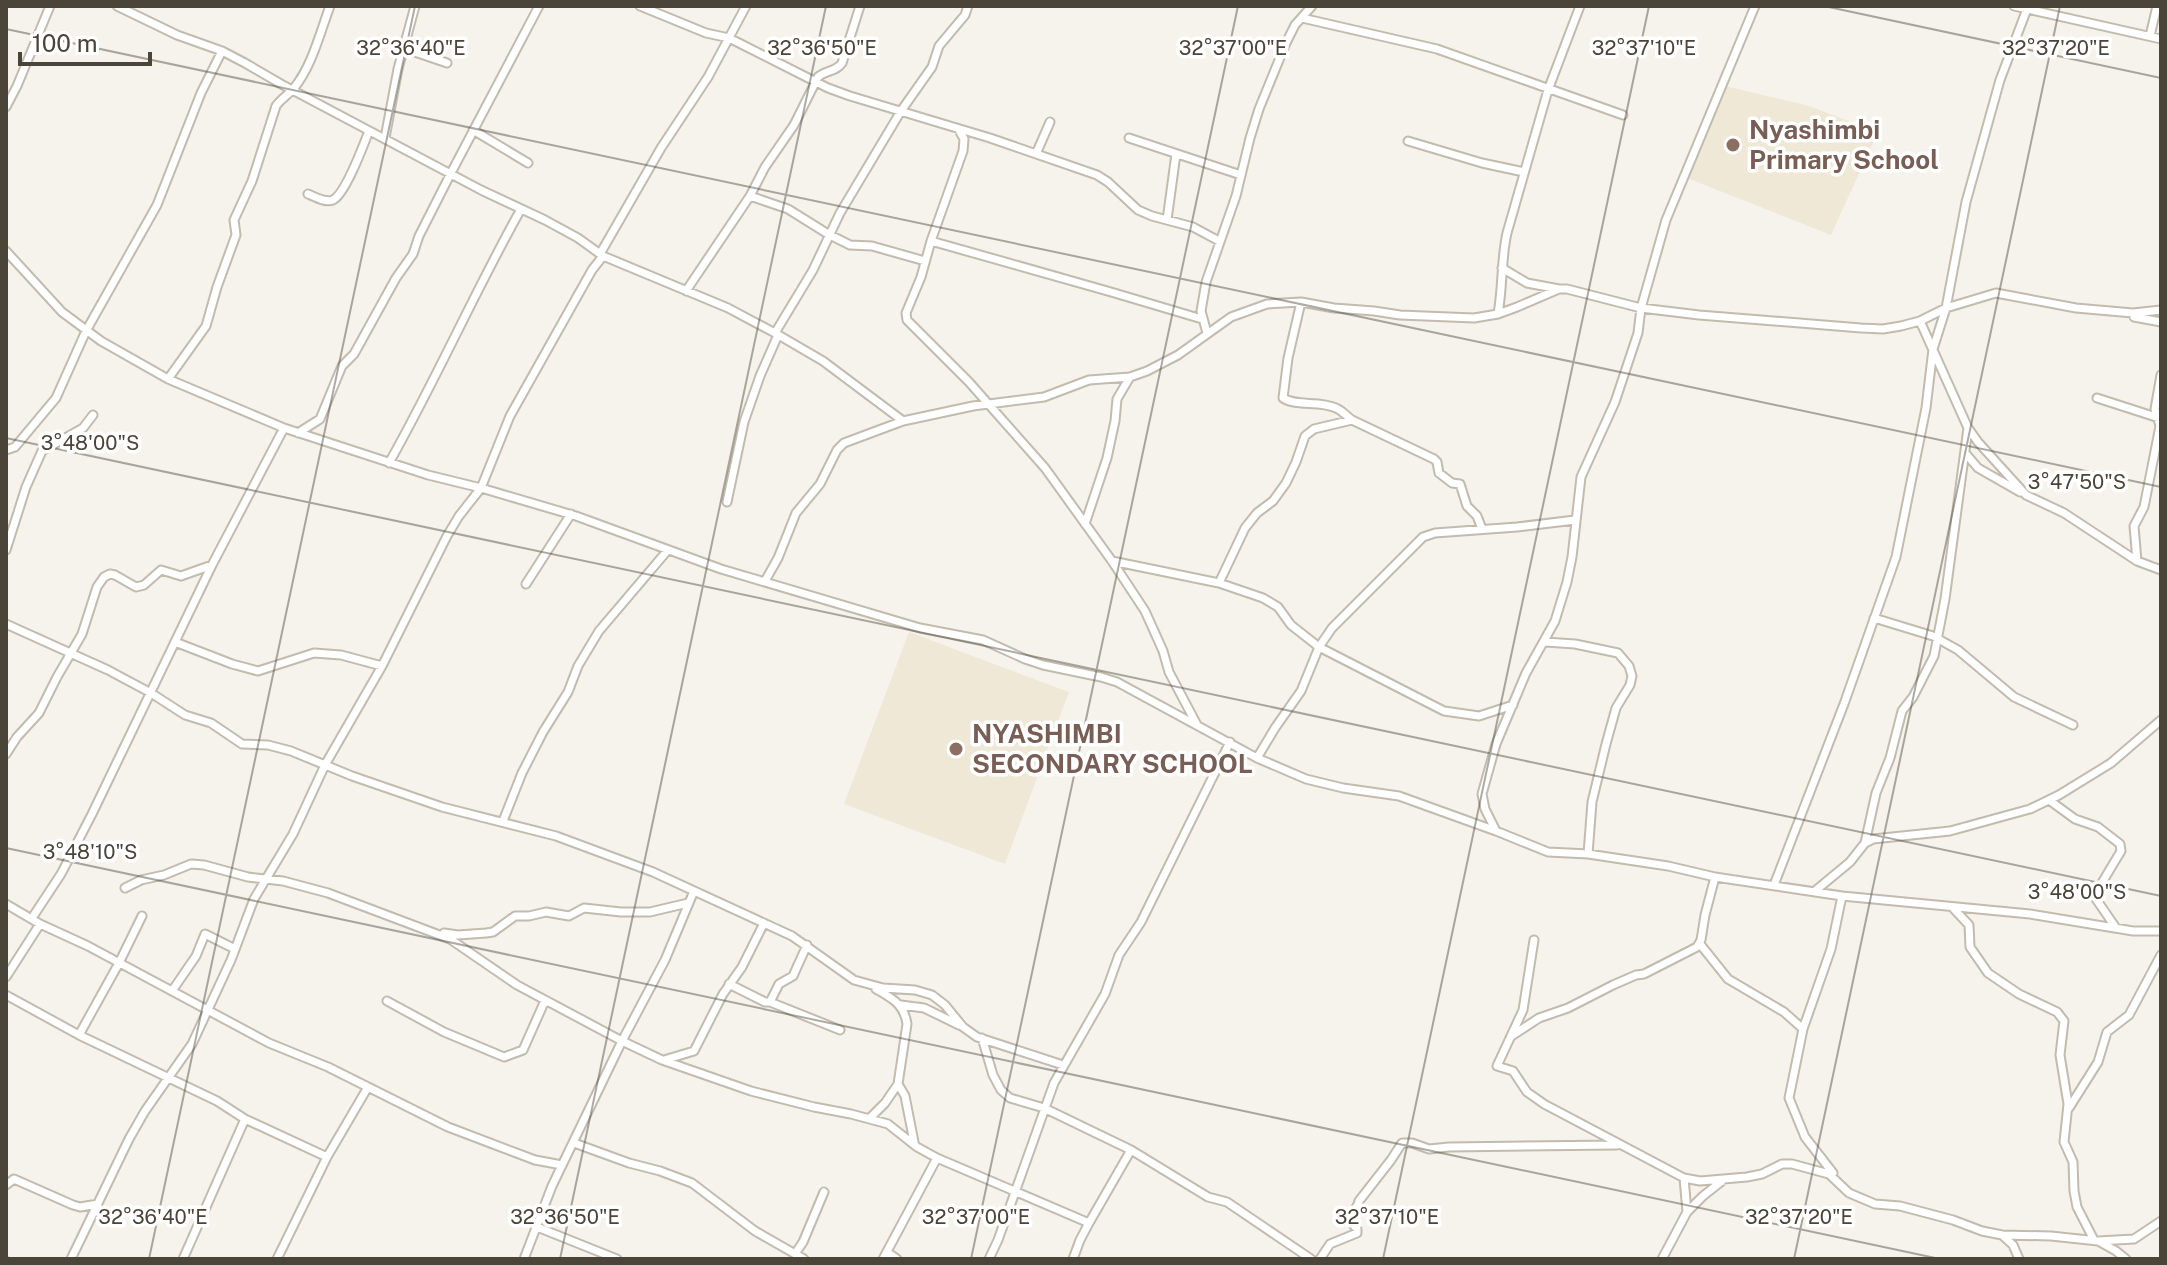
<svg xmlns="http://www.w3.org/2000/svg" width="2167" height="1265" viewBox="0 0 2167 1265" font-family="'Public Sans',sans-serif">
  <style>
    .education { fill: #efe8d6 }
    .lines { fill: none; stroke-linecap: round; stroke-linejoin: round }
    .minor-casing { stroke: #c2bbae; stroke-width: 11 }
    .minor { stroke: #fff; stroke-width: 7 }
    .ticks { fill: none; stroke: #4b4439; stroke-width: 2; stroke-opacity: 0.45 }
    .education-dot { fill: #8d6e63; stroke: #fff; stroke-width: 3 }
    .labels { text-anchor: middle; stroke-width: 7; stroke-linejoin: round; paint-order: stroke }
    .education-label { font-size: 26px; font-weight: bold; fill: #785e54; stroke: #fff; text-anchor: start }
    .ticks-label { font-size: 20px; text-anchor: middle; fill: #4b4439; stroke: #fff; stroke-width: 7; stroke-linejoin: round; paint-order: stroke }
  </style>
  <rect width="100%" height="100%" fill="#f6f3ec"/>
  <!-- education -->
  <path class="education" d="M1725 86 1806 105 1878 132 1831 235 1687 178Z
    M909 632 1069 692 1005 864 844 804Z"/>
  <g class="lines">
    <defs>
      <path id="minor" d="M117 6 177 35 222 51 245 63 281 84 481 190 545 220 578 238 603 256 728 308 775 333 823 361 903 421
        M640 6 706 33 729 38 828 88 850 96 990 138 1097 175 1108 182 1138 210 1152 216 1193 227 1219 241
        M2014 6 2161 39
        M1302 18 1437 49 1623 115
        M2150 36 2157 6
        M403 48 447 63
        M6 107 17 86 50 6
        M473 130 528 163
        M959 130 964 139 963 151 931 241 921 277 906 313 907 320 969 382 1045 468 1112 561 1145 611 1163 651 1169 672 1196 723
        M385 138 398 69 415 6
        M1129 138 1241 175
        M1408 141 1482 163 1524 172
        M1036 154 1050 122
        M308 194C315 197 326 203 333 200 346 193 363 146 369 131
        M750 196 788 209 828 234 850 245 872 246 925 261
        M1167 220 1176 154
        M931 241 1111 292 1202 319
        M6 251 62 312 101 341 168 379 284 428 428 475 481 488 576 516 721 569 920 628 983 640 1025 659 1043 665 1101 677 1117 682 1257 758 1306 779 1343 788 1399 796 1496 831 1548 852 1588 854 1668 866 1715 877 1842 896 2030 914 2133 931H2161
        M600 254 661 148 708 77 746 6
        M1502 268 1527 283 1559 289
        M686 291 750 196 765 167 794 125 818 77C826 70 836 72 842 63L860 6
        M1301 302 1288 358 1283 398C1297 407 1319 400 1336 408 1343 411 1346 416 1352 420L1434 459 1437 462 1439 473 1452 483 1460 484 1467 506 1477 516 1482 529
        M1498 314C1503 286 1501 259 1507 233L1548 90 1580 6
        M2134 317 2161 322
        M1920 321 1968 428 1978 442 2026 495 2064 513 2137 561 2161 570
        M775 333 813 270 840 213 901 111 932 67 939 46 965 15 968 6
        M1207 333 1201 311 1206 282 1236 196 1250 138 1259 109 1286 43 1295 25 1312 6
        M168 379 206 326 217 287 236 235 234 220 252 181 276 106C281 99 288 95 294 88 312 66 320 33 330 6
        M2097 398 2159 418
        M298 433 320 419 342 366 354 354 396 278 413 254 419 236 451 173 539 6
        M6 450 15 447 56 398 86 331 157 205 201 93 222 51
        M1966 454 1978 468 2020 492
        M389 463C436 380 474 293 521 209
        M727 502 744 422 760 376 778 335
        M1085 524 1107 458 1115 421 1117 399 1130 377
        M6 550 26 487 42 451 83 428 93 415
        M1112 561 1219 583 1263 598 1278 607 1291 625 1319 647 1444 711 1479 716 1513 705
        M2137 561 2134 526 2144 507 2160 426 2155 409 2161 375
        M765 581 778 558 796 513 820 484 837 450 844 443 903 421 973 406 1044 397 1089 380 1130 377 1147 371 1178 355 1231 317 1267 304 1301 302 1334 308 1374 311 1400 315 1474 318 1498 314 1517 307 1559 289H1567L1641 308 1699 315 1861 328 1883 329 1901 326 1920 321 1946 308 1996 293 2076 308 2133 313 2161 310
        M1219 583 1245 528 1257 513 1273 501 1286 483 1296 462 1305 436 1314 429 1352 420
        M526 584 571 514
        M1874 618 1933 636 1958 650 2014 697 2073 725
        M6 624 108 670 151 693 185 715 211 723 242 744 268 745 291 751 352 776 442 807 556 836 653 872 792 936 854 980 883 988 915 990 932 995 945 1005 963 1027 977 1037 1063 1065
        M175 642 232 664 258 671 314 653 341 655 382 666
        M1545 642 1575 644 1618 653 1629 666 1632 676 1630 685 1616 708 1606 744 1592 802 1588 854
        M6 754 17 737 39 713 57 677 82 634 97 587 104 577 110 574 115 575 136 587 144 585 161 570 181 576 212 565
        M1257 758 1275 728 1301 691 1319 647 1332 628 1423 537 1435 533 1517 527 1575 520
        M2049 800 2075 819 2098 827 2120 844 2121 851 2094 896 2116 928
        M503 821 522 773 543 732 568 692 578 666 599 631 667 551
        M1496 831 1485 809 1482 794 1496 744 1526 673 1555 621 1567 582 1572 557 1581 477 1615 402 1638 333 1641 308 1666 220 1755 6
        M1865 843 1876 793 1890 758 1902 711 1913 697 1934 656 1945 599 1968 428
        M1774 885 1844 704 1896 557 1926 408 1933 349 1946 308 1966 202 2000 80 2027 9
        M125 888 141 880 164 875 191 864 204 865 248 877 283 881 328 893 450 939 517 985 622 1041 662 1060 751 1091 814 1107 851 1114 888 1124 917 1147 937 1158 883 1259
        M1815 891 1850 862 1865 843 1873 839 1950 831 2030 809 2059 795 2111 763 2161 720
        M6 904 40 924 88 946 269 1043 328 1067 448 1127 535 1160 562 1165
        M1954 909 1969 925 1970 947 1988 973 2019 994 2057 1012 2064 1021 2060 1055 2068 1104 2064 1142 2073 1162 2074 1191 2077 1207 2094 1240
        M32 918 61 874 92 814 212 565 284 428
        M444 933 458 935 486 933 493 932 515 916H529L546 912 569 916 584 908 621 912H650L688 903
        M1534 940 1523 1010 1497 1066 1513 1071 1527 1092 1544 1104 1684 1178 1700 1181 1747 1177 1762 1174 1782 1164H1792L1829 1174 1849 1193 1875 1204 1900 1206 1953 1220 1982 1231 2002 1235 2051 1236 2098 1241 2134 1239 2161 1221
        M1700 944 1728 979 1784 1012 1803 1029
        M6 977 40 924
        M729 984 765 1002H770L779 984 793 976 807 945
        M876 989C893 999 904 1004 907 1024L898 1084 905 1096 914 1142
        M172 991 196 956 205 934 235 949
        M6 995 79 1035 217 1101 245 1119 327 1157 368 1087
        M387 1001 444 1032 504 1057 523 1050 543 1005 547 1001
        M770 1002 840 1030
        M901 1005 924 1008 959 1025
        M79 1035 119 963 142 916
        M1513 1035 1539 1018 1568 1008 1613 985 1636 975 1644 974 1697 947 1701 940 1705 915 1715 877
        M982 1038 993 1075 1001 1090 1010 1098 1044 1108 1131 1150 1208 1197 1227 1202 1311 1259
        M664 1060 694 1051 723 994 742 967 764 923
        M2069 1108 2098 1062 2107 1032 2129 1015 2161 955
        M870 1118 885 1103 898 1084
        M574 1143 629 1163 660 1171 692 1183 755 1231 804 1259
        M937 1158 1089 1223 1131 1150
        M1833 1173 1805 1137 1789 1098 1803 1029 1831 949 1842 896
        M1684 1178 1687 1212
        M6 1185 14 1179 73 1205 80 1207 98 1204
        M537 1227 617 1259
        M2002 1235 2013 1245 2019 1259
        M2100 1242 2116 1251 2126 1259
        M887 1252 897 1259
        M795 1254 803 1242 824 1192
        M71 1259 129 1139 145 1111 192 1044 231 960 254 899 293 834 325 765 382 666 447 536 459 516 481 488 510 416 592 270 603 256
        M183 1259 245 1119
        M277 1259 327 1157
        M524 1259 552 1186 622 1041 665 960 694 891
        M989 1259 998 1240 1054 1083 1105 994 1119 955 1141 922 1230 742
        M1073 1259 1080 1240 1089 1223
        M1320 1259 1330 1244 1357 1233V1229L1349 1220C1351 1213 1357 1209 1359 1201L1391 1160 1402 1143H1412L1429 1149 1449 1147 1617 1145
        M1662 1259 1687 1212 1703 1196 1722 1181"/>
    </defs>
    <!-- minor casing -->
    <use href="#minor" class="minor-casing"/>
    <!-- minor -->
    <use href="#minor" class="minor"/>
  </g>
  <!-- ticks -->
  <path class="ticks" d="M1824 6 2161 78M6 29 2161 487M6 438 2161 896M6 848 1940 1259M6 1257 14 1259M149 1259 415 6M560 1259 826 6M971 1259 1238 6M1383 1259 1649 6M1794 1259 2060 6"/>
  <!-- markers -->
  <g class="education-dot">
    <circle cx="1733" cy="145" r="8"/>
    <circle cx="956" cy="749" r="8"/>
  </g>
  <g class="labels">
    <!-- education labels -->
    <g class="education-label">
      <text x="1749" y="139">Nyashimbi<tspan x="1749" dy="30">Primary School</tspan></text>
      <text x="972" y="743">NYASHIMBI<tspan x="972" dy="30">SECONDARY SCHOOL</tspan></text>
    </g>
  </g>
  <g class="ticks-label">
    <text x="411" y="55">32°36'40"E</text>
    <text x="822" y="55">32°36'50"E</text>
    <text x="1233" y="55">32°37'00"E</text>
    <text x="1644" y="55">32°37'10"E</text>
    <text x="2056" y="55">32°37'20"E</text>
    <text x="90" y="450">3°48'00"S</text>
    <text x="2077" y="489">3°47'50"S</text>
    <text x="90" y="859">3°48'10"S</text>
    <text x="2077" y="899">3°48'00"S</text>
    <text x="153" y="1224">32°36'40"E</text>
    <text x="565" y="1224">32°36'50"E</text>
    <text x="976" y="1224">32°37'00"E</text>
    <text x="1387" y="1224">32°37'10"E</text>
    <text x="1799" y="1224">32°37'20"E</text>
  </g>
  <!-- border -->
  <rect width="2167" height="1265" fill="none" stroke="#4b4439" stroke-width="16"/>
  <!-- scale -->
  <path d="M20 52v12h130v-12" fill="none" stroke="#4b4439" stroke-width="4"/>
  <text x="32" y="52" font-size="24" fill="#4b4439" stroke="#ffffff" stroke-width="6" paint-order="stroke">100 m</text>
</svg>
